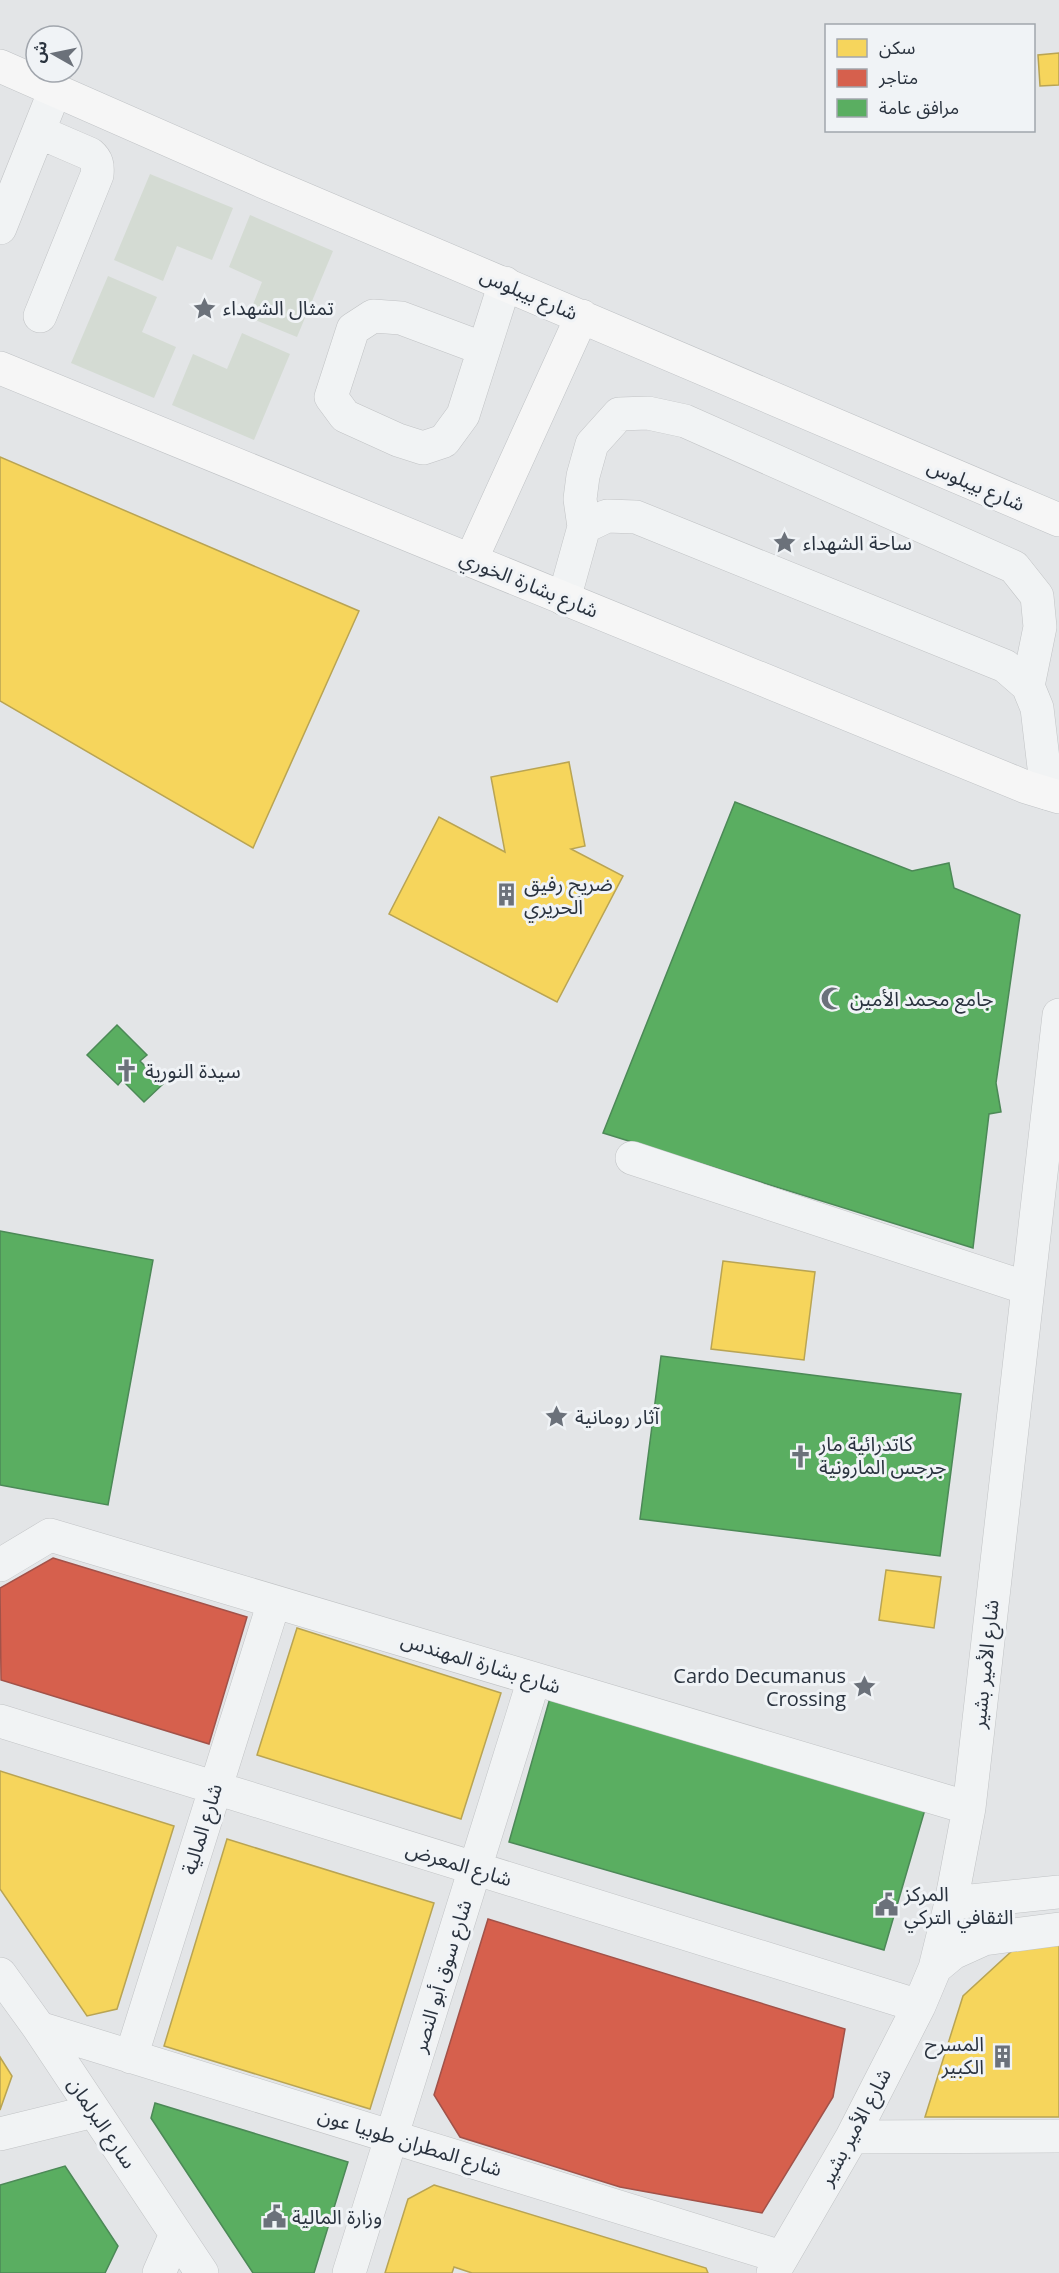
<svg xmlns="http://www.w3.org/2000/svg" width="1059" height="2273" viewBox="0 0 1059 2273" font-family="'Open Sans','Noto Sans Arabic',sans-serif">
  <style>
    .green { fill: #d4dbd3 }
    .homes { fill: #f6d55c; stroke: #b9a453; stroke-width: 1.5 }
    .shops { fill: #d6604d; stroke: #a25249; stroke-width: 1.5 }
    .public { fill: #5aae61; stroke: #4c8957; stroke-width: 1.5 }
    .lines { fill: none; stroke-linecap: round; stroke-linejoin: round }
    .minor-casing { stroke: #c1c3c5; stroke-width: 34 }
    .major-casing { stroke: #bfc2c5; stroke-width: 34 }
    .minor { stroke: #f1f3f4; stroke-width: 33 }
    .major { stroke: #f6f6f6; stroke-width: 33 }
    .labels { text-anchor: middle; stroke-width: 6; stroke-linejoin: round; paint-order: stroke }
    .street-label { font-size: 20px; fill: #2a333f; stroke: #f0f3f6 }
    .poi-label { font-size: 20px; fill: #2a333f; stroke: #f0f3f6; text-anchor: start }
  </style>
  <rect width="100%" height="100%" fill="#e3e5e7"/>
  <!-- green -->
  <path class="green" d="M150 174 233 208 212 260 177 246 163 281 114 260Z
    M250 215 333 251 297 337 248 317 262 282 229 267Z
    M108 276 157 297 142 332 176 347 154 398 71 363Z
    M242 333 290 354 254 440 172 405 193 354 227 369Z"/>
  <!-- homes -->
  <path class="homes" d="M1059 53V85L1040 86 1038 55Z
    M0 457 359 611 253 848 0 701Z
    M569 762 585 846 571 849 623 876 557 1002 389 914 439 817 505 852 491 777Z
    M723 1261 815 1272 804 1360 711 1349Z
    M886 1570 941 1577 934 1628 879 1620Z
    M297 1628 501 1693 461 1819 257 1755Z
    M0 1771 174 1826 117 2009 87 2016 0 1889Z
    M227 1839 434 1903 370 2109 164 2046Z
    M1059 1945V2117H925L963 1996 1013 1950Z
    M0 2057 12 2076 0 2110Z
    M434 2185 706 2268 708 2273H472L454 2267 452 2273H385L408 2199Z"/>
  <!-- shops -->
  <path class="shops" d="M53 1558 247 1617 209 1744 1 1680 0 1588Z
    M488 1919 845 2029 833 2097 762 2213 620 2187 460 2137 434 2095Z"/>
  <!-- public -->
  <path class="public" d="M735 802 912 871 949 863 954 888 1020 915 996 1083 1001 1112 989 1114 973 1248 603 1133Z
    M117 1025 147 1055 140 1061 163 1084 144 1102 122 1080 118 1085 87 1055Z
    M0 1231 153 1260 108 1505 0 1485Z
    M661 1356 961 1394 940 1556 640 1519Z
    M550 1698 926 1806 884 1950 509 1842Z
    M155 2103 348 2162 314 2273H253L151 2118Z
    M65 2166 118 2246 105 2273H0V2185Z"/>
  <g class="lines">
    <defs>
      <path id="minor" d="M39 132 90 154C97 160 98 165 97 175L40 316
        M0 228 55 90
        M484 349 401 318 373 316 353 329 331 397 345 416 398 440 423 448 444 441 463 415 505 283
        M584 527 580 499 583 476 592 444 619 414 648 413 685 421 1014 567 1037 596 1040 627 1028 686
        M564 599 584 527 607 516 636 517 1005 666 1028 686 1037 708 1047 793
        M632 1158 1027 1288
        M0 1565 50 1535 969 1808
        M0 1721 919 2006
        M951 1903 1059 1892
        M935 1968 953 1953 984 1939 1059 1929
        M0 1974 39 2028 202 2273
        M39 2028 781 2257
        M131 2057 274 1602
        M0 2134 94 2111
        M852 2137 1059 2136
        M159 2273 176 2234
        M349 2273 534 1679
        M773 2273 852 2137 919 2006 935 1968 951 1903 969 1808 1059 1015"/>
      <path id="major" d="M0 66 257 179 1059 520
        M0 368 1026 787 1059 797
        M471 560 582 316"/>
    </defs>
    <!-- minor casing -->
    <use href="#minor" class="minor-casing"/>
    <!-- major casing -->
    <use href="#major" class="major-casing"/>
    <!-- minor -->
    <use href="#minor" class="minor"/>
    <!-- major -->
    <use href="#major" class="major"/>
  </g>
  <!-- icons -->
  <defs>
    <symbol id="sight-bare" viewBox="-9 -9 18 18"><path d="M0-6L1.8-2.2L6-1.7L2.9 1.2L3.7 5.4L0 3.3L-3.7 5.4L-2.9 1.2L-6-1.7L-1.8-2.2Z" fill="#6b717a" stroke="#f0f3f6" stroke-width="2.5" paint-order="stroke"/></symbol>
    <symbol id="building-bare" viewBox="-9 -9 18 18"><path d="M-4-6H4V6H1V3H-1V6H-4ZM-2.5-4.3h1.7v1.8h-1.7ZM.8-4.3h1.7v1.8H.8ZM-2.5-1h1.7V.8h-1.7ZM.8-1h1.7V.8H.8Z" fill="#6b717a" stroke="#f0f3f6" stroke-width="2.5" paint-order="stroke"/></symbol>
    <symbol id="mosque-bare" viewBox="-9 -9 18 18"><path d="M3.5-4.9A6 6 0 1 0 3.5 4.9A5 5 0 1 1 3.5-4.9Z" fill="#6b717a" stroke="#f0f3f6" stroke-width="2.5" paint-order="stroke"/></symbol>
    <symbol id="church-bare" viewBox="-9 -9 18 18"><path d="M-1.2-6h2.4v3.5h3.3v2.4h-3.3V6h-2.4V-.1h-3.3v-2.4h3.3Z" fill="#6b717a" stroke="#f0f3f6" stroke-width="2.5" paint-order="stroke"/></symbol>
    <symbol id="civic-bare" viewBox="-9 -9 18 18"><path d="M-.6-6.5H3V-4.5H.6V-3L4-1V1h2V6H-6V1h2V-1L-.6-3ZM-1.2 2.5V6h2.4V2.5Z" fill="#6b717a" stroke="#f0f3f6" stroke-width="2.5" paint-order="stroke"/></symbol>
  </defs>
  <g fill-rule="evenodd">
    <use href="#sight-bare" x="188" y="292" width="33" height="33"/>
    <use href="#sight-bare" x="768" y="526" width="33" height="33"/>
    <use href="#building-bare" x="490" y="878" width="33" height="33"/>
    <use href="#mosque-bare" x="816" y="982" width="33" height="33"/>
    <use href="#church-bare" x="110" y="1054" width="33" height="33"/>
    <use href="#sight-bare" x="540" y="1400" width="33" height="33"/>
    <use href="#church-bare" x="784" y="1440" width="33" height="33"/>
    <use href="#sight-bare" x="848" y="1670" width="33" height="33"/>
    <use href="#civic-bare" x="870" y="1888" width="33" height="33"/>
    <use href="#building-bare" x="986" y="2040" width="33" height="33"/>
    <use href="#civic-bare" x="258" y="2200" width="33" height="33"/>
  </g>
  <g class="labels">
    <!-- street labels -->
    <g class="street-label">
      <text transform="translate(529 294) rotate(23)" y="7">شارع بيبلوس</text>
      <text transform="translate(976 485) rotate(23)" y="7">شارع بيبلوس</text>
      <text transform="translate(529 584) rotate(22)" y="7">شارع بشارة الخوري</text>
      <text transform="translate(481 1663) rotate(17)" y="7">شارع بشارة المهندس</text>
      <text transform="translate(985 1664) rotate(-84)" y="7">شارع الأمير بشير</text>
      <text transform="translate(202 1829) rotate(-73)" y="7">شارع المالية</text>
      <text transform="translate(459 1864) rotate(17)" y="7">شارع المعرض</text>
      <text transform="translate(442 1976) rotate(-73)" y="7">شارع سوق أبو النصر</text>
      <text transform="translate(102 2123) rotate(56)" y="7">سارع البرلمان</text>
      <text transform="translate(855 2127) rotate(-62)" y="7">شارع الأمير بشير</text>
      <text transform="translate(410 2142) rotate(17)" y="7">شارع المطران طوبيا عون</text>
    </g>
    <!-- poi labels -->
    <g class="poi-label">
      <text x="223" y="315">تمثال الشهداء</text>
      <text x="803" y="550">ساحة الشهداء</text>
      <text x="524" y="891">ضريح رفيق<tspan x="524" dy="23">الحريري</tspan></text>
      <text x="850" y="1006">جامع محمد الأمين</text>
      <text x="145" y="1078">سيدة النورية</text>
      <text x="575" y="1424">آثار رومانية</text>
      <text x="819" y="1451">كاتدرائية مار<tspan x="819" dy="23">جرجس المارونية</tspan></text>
      <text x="846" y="1683" text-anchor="end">Cardo Decumanus<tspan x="846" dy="23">Crossing</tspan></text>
      <text x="904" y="1901">المركز<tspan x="904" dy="23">الثقافي التركي</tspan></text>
      <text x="984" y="2051" text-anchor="end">المسرح<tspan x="984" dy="23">الكبير</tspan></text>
      <text x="292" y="2224">وزارة المالية</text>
    </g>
  </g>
  <!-- legend -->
  <rect x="825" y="24" width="210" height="108" fill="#f0f3f6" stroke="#a1a6ad" stroke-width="1.5"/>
  <rect x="837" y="39" width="30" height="18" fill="#f6d55c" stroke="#a1a6ad" stroke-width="1.5"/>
  <text x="879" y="54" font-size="18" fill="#2a333f">سكن</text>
  <rect x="837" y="69" width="30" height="18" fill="#d6604d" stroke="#a1a6ad" stroke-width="1.5"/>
  <text x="879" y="84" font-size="18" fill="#2a333f">متاجر</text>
  <rect x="837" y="99" width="30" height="18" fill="#5aae61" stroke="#a1a6ad" stroke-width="1.5"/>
  <text x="879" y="114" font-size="18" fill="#2a333f">مرافق عامة</text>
  <!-- north arrow -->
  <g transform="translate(54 54) rotate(279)"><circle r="28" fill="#f0f3f6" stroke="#a1a6ad" stroke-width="1.5"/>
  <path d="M0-4.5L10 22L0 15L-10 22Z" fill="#6b717a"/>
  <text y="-9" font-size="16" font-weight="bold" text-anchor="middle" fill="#2a333f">ش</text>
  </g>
</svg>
